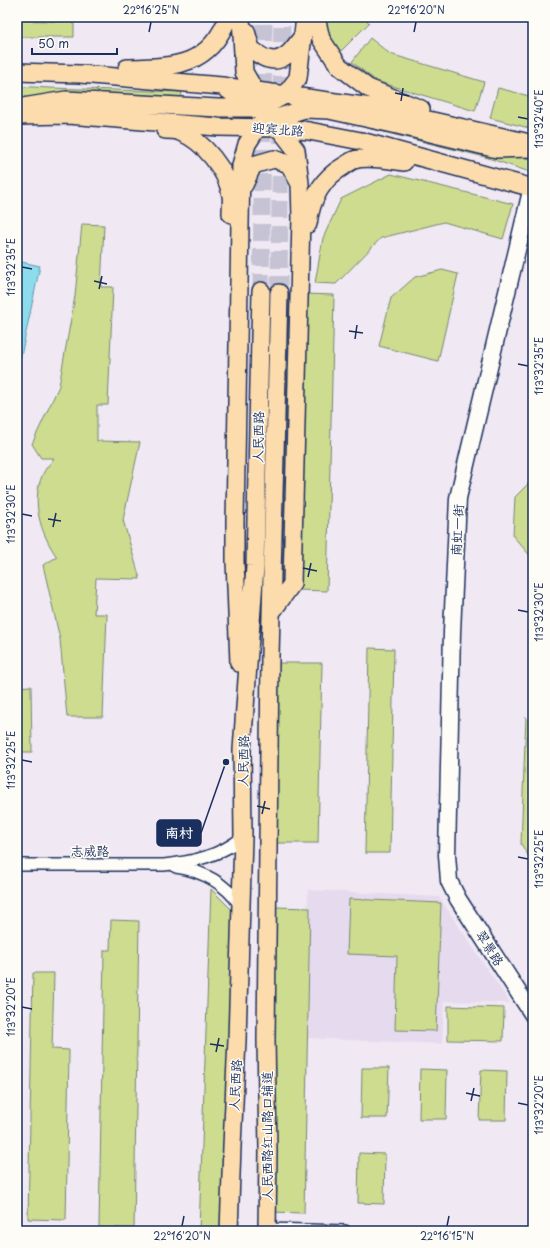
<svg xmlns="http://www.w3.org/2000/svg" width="550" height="1248" viewBox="0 0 550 1248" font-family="'Playpen Sans','LXGW WenKai TC',sans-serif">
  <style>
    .built { fill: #e6daef }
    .green { fill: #cedc8f; stroke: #748676 }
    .water { fill: #8ddceb; stroke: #5f97b3 }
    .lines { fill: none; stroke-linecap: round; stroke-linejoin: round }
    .primary-tunnel { stroke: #c5c3d4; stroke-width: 17; stroke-dasharray: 17 8; stroke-linecap: butt }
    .minor-casing { stroke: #1b2f5e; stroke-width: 14 }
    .secondary-casing { stroke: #1b2f5e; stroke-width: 19 }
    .primary-casing { stroke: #1b2f5e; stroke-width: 20 }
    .minor { stroke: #fdfcf7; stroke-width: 11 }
    .secondary { stroke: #fdfcf7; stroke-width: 16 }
    .primary { stroke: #fcdcac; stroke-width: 17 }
    .ticks { fill: none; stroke: #1b2f5e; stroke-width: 1.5 }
    .labels { text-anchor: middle; stroke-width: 3; stroke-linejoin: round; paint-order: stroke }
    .street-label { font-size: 13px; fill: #1b2f5e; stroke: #fdfcf7 }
    .leader { fill: none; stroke: #1b2f5e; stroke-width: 1.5 }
    .callout-dot { fill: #1b2f5e; stroke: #fdfcf7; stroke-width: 1.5 }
    .callout { fill: #1b2f5e; stroke: #1b2f5e; stroke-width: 1.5 }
    .callout-label { font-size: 14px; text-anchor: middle; font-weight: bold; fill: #fff }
    .neatline { fill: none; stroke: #1b2f5e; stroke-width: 1.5 }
    .ticks-label { font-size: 10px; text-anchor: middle; fill: #1b2f5e }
  </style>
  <rect width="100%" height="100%" fill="#f0e8f2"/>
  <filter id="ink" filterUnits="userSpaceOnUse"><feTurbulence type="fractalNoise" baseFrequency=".025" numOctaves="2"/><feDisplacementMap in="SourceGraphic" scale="8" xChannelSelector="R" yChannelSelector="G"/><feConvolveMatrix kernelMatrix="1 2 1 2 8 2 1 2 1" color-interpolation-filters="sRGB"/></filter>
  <g filter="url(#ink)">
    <!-- built -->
    <path class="built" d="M308 890 439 897 510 1003 444 1001 442 1044 305 1038Z"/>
    <!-- green -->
    <path class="green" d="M321 17H365L369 23 338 54Z
      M17 20 74 22V37H17Z
      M370 38 390 54 484 82 475 111 376 81 352 62Z
      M17 86 49 88 182 92 181 98 59 94 17 98Z
      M498 88 533 97V129L490 118Z
      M374 126 484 152 533 159V173L485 157 371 129Z
      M391 174 513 204 503 239 444 222 381 238 336 284 315 283 323 238 341 199Z
      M82 224 104 225 101 287H113L108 405H97V441L140 442 123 520 140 579 96 578 94 614H107L103 717H67L60 639 43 565 57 557C40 533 29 498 45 470 48 466 51 462 54 458H41L32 444 59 386 75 296Z
      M442 270 458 274 438 361 379 346 391 298 415 277Z
      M304 294 334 295 327 591 297 590Z
      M533 479V559L513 536 515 497Z
      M369 648 394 649 390 853H365Z
      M278 663H322L318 843H275Z
      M31 686 32 752H17V687Z
      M526 717 533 727V863L521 844Z
      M211 889 235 913 226 1231H199Z
      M349 899 441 903 436 1031 395 1030 397 956 347 954Z
      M275 907 310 908 304 1213 269 1212Z
      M111 920 139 921 134 1228 99 1227 104 950H110Z
      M33 973H54L52 1049 69 1050 66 1220 28 1219Z
      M448 1006 504 1008 503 1041 448 1040Z
      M362 1068H389L387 1118H361Z
      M420 1069 447 1070 446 1119H419Z
      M481 1070 507 1071 506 1120H479Z
      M359 1153 385 1154 384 1204 358 1203Z"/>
    <!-- water -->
    <path class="water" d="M17 261 40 266 21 356 17 355Z"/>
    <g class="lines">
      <!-- primary-tunnel -->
      <path class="primary-tunnel" d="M261 291 264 17
        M279 293 282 17"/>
      <defs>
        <path id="minor" d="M17 865H164C193 862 220 856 243 837
          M176 867C203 871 225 883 240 905
          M267 1229 345 1231"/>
        <path id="secondary" d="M532 187 458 498 452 632 447 855 449 881 458 899 533 1015"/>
        <path id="primary" d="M241 17 244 72 255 91 260 95
          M316 17 321 39 339 66 368 88 421 109
          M246 31 251 49C256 52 262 58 268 59 284 64 294 48 302 37
          M127 68C173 67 210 67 228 17
          M17 72 80 74 222 86 371 107 525 142
          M222 86 255 108 270 120 279 128 296 150 300 183 301 218 292 584 271 613
          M23 107 66 100 218 108H255L270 103 285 95 298 78 305 17
          M17 116 68 115 218 127 279 128 309 131 361 141 533 188
          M165 130C170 130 176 130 180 132 204 141 227 171 231 195 232 201 231 208 231 214
          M244 185 253 165 274 159 289 164 299 182
          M308 224C311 199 321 179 344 166 347 164 351 161 354 160 366 156 391 160 404 162
          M239 663 235 561V522L241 165 247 144 258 127 270 120 305 109 329 110 393 124 497 149 533 148
          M229 1231 232 1146 237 1040 243 837 242 750 255 566 261 291
          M267 1231 268 1149 266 1040 270 656 279 293"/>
      </defs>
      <!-- minor casing -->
      <use href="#minor" class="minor-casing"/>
      <!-- secondary casing -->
      <use href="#secondary" class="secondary-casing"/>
      <!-- primary casing -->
      <use href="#primary" class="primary-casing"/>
      <!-- minor -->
      <use href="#minor" class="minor"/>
      <!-- secondary -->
      <use href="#secondary" class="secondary"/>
      <!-- primary -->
      <use href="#primary" class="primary"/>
    </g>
  </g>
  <!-- ticks -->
  <path class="ticks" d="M149 32 151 22M414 32 416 22M395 93 409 96M401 101 403 88M518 117 528 119M22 267 32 269M94 281 107 284M99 289 102 276M349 331 363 333M355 339 357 325M518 364 528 366M22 514 32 516M48 519 61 521M53 527 56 513M303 568 317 571M308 577 311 563M518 610 528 612M22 760 32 762M257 806 270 809M262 814 265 801M518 857 528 859M22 1007 32 1009M210 1044 224 1046M216 1052 219 1038M466 1093 480 1096M471 1101 474 1088M518 1103 528 1105M182 1226 184 1216M447 1226 449 1216"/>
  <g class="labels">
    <!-- street labels -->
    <g class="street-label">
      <text transform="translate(278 129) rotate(4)" y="5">迎宾北路</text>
      <text transform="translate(258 437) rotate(-89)" y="5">人民西路</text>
      <text transform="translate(457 530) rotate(-87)" y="5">南虹一街</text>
      <text transform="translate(243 761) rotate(-89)" y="5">人民西路</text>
      <text x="90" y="856">志威路</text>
      <text transform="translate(490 948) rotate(57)" y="5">翠景路</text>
      <text transform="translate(235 1085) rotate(-87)" y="5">人民西路</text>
      <text transform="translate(267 1136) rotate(-90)" y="5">人民西路红山路口辅道</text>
    </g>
  </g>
  <!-- callouts -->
  <path class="leader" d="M226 762L201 833"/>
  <circle class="callout-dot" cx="226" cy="762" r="4"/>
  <rect class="callout" x="157" y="820" width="44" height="26" rx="4"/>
  <g class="callout-label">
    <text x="179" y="838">南村</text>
  </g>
  <!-- margin -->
  <rect width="550" height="1248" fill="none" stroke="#fdfcf7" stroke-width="44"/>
  <!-- scale -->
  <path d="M32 48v6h85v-6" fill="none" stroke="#1b2f5e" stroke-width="2"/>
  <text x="38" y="48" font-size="12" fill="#1b2f5e" stroke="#fdfcf7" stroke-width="3" paint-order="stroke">50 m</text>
  <rect x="22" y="22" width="506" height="1204" class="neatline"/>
  <g class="ticks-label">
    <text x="151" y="14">22°16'25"N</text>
    <text x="416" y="14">22°16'20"N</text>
    <text transform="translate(539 119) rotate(-90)" y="4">113°32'40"E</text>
    <text transform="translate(11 267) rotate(-90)" y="4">113°32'35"E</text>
    <text transform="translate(539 366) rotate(-90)" y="4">113°32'35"E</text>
    <text transform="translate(11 514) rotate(-90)" y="4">113°32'30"E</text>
    <text transform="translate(539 612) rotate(-90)" y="4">113°32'30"E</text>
    <text transform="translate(11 760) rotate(-90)" y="4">113°32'25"E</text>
    <text transform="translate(539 859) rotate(-90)" y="4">113°32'25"E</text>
    <text transform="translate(11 1007) rotate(-90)" y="4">113°32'20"E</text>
    <text transform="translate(539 1105) rotate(-90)" y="4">113°32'20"E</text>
    <text x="182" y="1240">22°16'20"N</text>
    <text x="447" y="1240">22°16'15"N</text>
  </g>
</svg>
